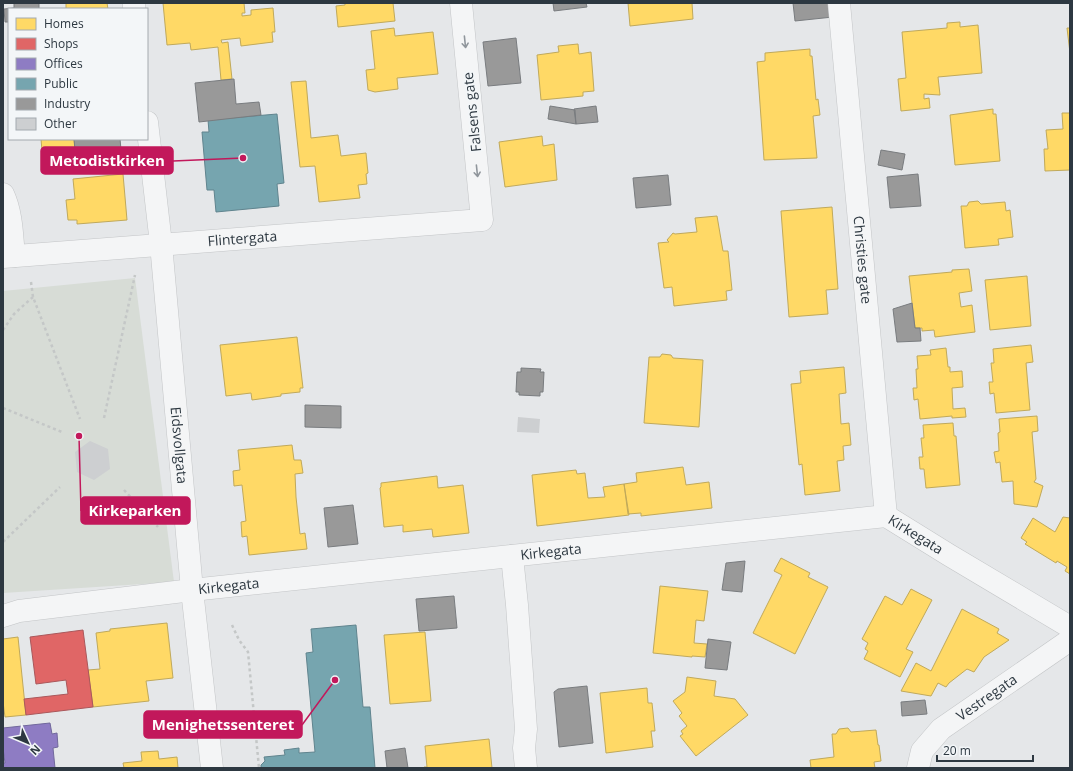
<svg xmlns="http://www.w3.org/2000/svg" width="1073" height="771" viewBox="0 0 1073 771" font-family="'Open Sans',sans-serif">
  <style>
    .green { fill: #d7dcd6 }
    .homes { fill: #ffd966; stroke: #c0a95b }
    .shops { fill: #e06666; stroke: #aa585b }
    .offices { fill: #8e7cc3; stroke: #71689c }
    .public { fill: #76a5af; stroke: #60848e }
    .industry { fill: #999; stroke: #797c7f }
    .building { fill: #cdcfd1 }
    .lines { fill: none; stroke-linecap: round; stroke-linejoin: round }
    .minor-casing { stroke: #c3c5c7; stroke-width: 23 }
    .path { stroke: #c4c7c7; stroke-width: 2.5; stroke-dasharray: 3 3; stroke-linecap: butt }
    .minor { stroke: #f4f5f6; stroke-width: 22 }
    .oneway { stroke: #90969c }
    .labels { text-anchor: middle; stroke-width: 4; stroke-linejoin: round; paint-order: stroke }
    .street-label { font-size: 14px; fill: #2d3841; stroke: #f3f6f8 }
    .leader { fill: none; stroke: #c2185b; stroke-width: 1.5 }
    .callout-dot { fill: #c2185b; stroke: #f3f6f8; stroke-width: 1.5 }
    .callout { fill: #c2185b; stroke: #c2185b; stroke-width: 1.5 }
    .callout-label { font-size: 15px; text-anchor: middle; font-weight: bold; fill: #fff }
  </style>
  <rect width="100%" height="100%" fill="#e5e7e9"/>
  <!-- green -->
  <path class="green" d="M135 278 174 582 3 593V291Z"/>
  <!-- homes -->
  <path class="homes" d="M66 3H107L108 9H66Z
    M163 3H244L245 13H242V16L251 15V10L273 8 275 32H272L273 42 241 46 240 38 221 40 222 43 228 42 232 79 221 80 218 47 191 50 190 43 167 45Z
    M345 3H393L395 21 338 27 336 6 345 5Z
    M628 3H692L693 19 630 26Z
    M960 22V27L978 25 982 73 938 77 940 95 924 94V99L929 98 930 108 901 111 898 79 906 78 902 32 947 28V23Z
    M394 28 395 36 433 32 438 74 397 78 398 89 375 92 368 90 366 70 375 69 371 31Z
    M1067 28H1070V53Z
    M578 44 579 54 591 52 594 91 583 92V96L541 100 537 55 559 52 558 46Z
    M810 49V56H812L816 100 818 99 820 115 813 116 817 158 764 160 757 62 765 61V53Z
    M306 81 311 138 338 135 341 156 366 153 368 173 366 174 367 184 358 185 360 198 319 202 315 166 300 167 291 82Z
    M993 109V114H996L1000 161 955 165 950 115Z
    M1062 113H1070V170L1045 171 1044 149H1048L1046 130 1063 129Z
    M542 136 543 146 554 144 557 180 505 187 499 142Z
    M41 139H74L75 148 42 151Z
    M123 174 127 220 77 224V220H68L66 200 75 199 73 179Z
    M978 201 981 204 1005 202 1006 211 1010 210 1013 237 998 239 999 245 965 248 961 206H967L969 202Z
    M832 207 838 289 826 290 828 314 789 317 781 211Z
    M717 216 723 251H728L732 290 726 291 727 300 674 306 672 287 664 288 658 243 669 242 667 240 673 233 675 234 697 232 695 218Z
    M969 269 972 291 959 293 961 307 972 305 975 332 935 337 934 330 922 331V328H915L909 276 952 272V270Z
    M1027 276 1031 326 990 330 985 280Z
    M297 337 303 388H300V392L281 394V396L252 400 251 393 226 396 220 345Z
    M1031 345 1033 362 1026 363 1030 410 996 413 994 393 990 394 989 382H993L991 363H994L993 349Z
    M946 348 948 367H950V372L962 371 963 387 952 388 953 409 965 408 966 417 952 418V416L920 419 918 399 914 400 913 388H917L916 369H918L917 356 931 355 930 350Z
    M662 354 671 355 673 358 703 360 699 427 644 423 649 357H660Z
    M844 367 846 393 839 394 841 424 849 423 851 445 843 446 844 460 837 461 840 491 805 495 802 464 799 465 791 384 801 383 800 371Z
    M1037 416 1038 431 1032 432 1036 479 1034 482 1043 486 1037 507 1014 504 1013 481 1002 482 1000 462 996 463 994 452 999 451 998 433 1000 432 999 419Z
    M953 423 954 436H956L960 485 926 488 924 469H920L919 457H923L921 438H924L923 425Z
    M292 445 294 460H301L303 473 295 474 296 497 300 534 305 533 307 549 249 555 247 536 242 537 241 522 246 521 242 485 234 486 233 471 240 470 238 450Z
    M683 467 686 485 709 482 712 508 641 516V513L628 514 624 484 637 482 636 473Z
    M576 470 577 474 585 473 588 498 605 497 603 487 624 484 629 515 537 526 532 475Z
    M437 476 438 488 463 485 469 533 433 537 432 529 403 532V525L384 527 380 488 381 487V483Z
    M1063 517 1070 518V574L1065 571 1067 567 1057 561 1056 563 1025 544 1027 542 1021 538 1033 518 1055 532Z
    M781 558 810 573 808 577 828 587 795 654 753 633 782 575 774 571Z
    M660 586 708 591 704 621 696 620 694 643 707 644 705 657 692 656V657L653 653Z
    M911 589 932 600 906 649 913 652 900 677 864 659 868 651 865 649 868 643 862 639 885 596 902 605Z
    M962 609 999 629 997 633 1009 640 984 657 974 672 967 669 949 683 946 687 938 683 931 696 901 691 916 663 931 671Z
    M167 623 173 678 146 681 149 701 93 707 88 670 100 669 96 633 110 631V629Z
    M425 632 431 701 390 704 384 635Z
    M18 637 26 715 5 717 3 702V639Z
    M687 677 716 681 714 696 735 699 748 715 696 756 680 736 683 734 681 731 687 726 679 716 682 713 673 701 685 692Z
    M647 688 648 703H652L655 731H651L653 747 606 753 600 693Z
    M848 728 851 732 876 730 878 745H879L881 761 874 762 875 768H811L810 760 834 757 832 734H836L839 729Z
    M489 739 492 768H424V767H427L425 746Z
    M158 751 159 759 177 757 178 768H124L123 763 142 761 141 752Z"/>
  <!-- shops -->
  <path class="shops" d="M83 630 93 707 26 715 24 699 68 694 66 680 36 684 30 637Z"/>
  <!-- offices -->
  <path class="offices" d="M50 723 52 734 57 733 58 747 53 748 55 768H3V763H5L3 748V728Z"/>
  <!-- public -->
  <path class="public" d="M277 114 284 183 277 184 279 206 216 212 214 190H207L202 132H209L208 120Z
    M356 625 363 707H370L375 768H261V765L265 761 264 757 285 755 284 750 299 748V753L315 752 306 653 313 652 311 629Z"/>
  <!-- industry -->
  <path class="industry" d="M14 3H39V9H9V22H5L4 9 14 8Z
    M553 3H586L587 7 554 11Z
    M793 3H832L833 17 795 21Z
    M516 38 521 83 488 86 483 42Z
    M234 79 236 104 259 102 261 115 199 122 195 83Z
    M550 106 575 110 576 124 548 119Z
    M596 106 598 122 576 124 574 109Z
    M74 139H120L122 160 94 163 93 149 75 151Z
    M881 150 905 154 902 170 878 165Z
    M918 174 921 206 890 208 887 177Z
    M668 175 671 205 636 208 633 178Z
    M912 303 915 328H920L921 341 897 342 893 309Z
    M521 368 541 369 540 372H544L543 392H540V396L519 395V392H516L517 372H521Z
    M305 405 341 406V428L305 427Z
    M353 505 358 544 328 547 324 508Z
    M745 561 742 592 722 590 726 563Z
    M454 596 457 628 419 631 416 599Z
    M708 639 731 642 727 670 705 668Z
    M587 686 593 743 559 747 554 692 558 689Z
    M925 700 927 714 902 716 901 702Z
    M405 748 408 768H387L385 751Z"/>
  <!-- building -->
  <path class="building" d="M518 417 540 419 539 433 517 432Z
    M90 441 108 449 110 469 94 480 77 472 75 452Z"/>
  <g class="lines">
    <defs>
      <g id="minor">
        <path d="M134 3V9"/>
        <path id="s1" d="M839 3 886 516"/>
        <path id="s2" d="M147 122 161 244 192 590 212 768"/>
        <path d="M3 194C12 213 12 236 14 256"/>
        <path id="s3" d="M3 257 482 220 461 3"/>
        <path d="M512 556 517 605 526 729 524 748 526 768"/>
        <path id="s4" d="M3 616 19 611 192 590 886 516 949 555 1070 627"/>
        <path id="s5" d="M918 768 922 751 941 729 1070 640"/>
      </g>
    </defs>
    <!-- minor casing -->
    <use href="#minor" class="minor-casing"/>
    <!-- path -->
    <path class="path" d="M31 282 33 297 80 419
      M3 330 14 314 33 297
      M3 408 62 432
      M104 418 135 275
      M124 490 158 527
      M3 542 60 487
      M232 625 239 640 248 652 259 768"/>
    <!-- minor -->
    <use href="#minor" class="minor"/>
  </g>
  <!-- one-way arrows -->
  <defs><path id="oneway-shaft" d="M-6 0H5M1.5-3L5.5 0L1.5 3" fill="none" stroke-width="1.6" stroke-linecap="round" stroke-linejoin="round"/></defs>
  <g class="oneway">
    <use href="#oneway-shaft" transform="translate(465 42) rotate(84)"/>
    <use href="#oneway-shaft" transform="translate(477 171) rotate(84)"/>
  </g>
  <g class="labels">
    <!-- street labels -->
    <g class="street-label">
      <text transform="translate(472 112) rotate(-96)" y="5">Falsens gate</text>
      <text dy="5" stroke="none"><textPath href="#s3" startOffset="240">Flintergata</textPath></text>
      <text dy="5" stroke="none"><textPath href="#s1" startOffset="258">Christies gate</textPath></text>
      <text dy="5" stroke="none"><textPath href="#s2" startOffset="325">Eidsvollgata</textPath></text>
      <text dy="5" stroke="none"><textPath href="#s4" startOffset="924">Kirkegata</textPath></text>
      <text dy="5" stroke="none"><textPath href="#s4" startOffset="552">Kirkegata</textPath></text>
      <text dy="5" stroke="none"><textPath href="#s4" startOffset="228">Kirkegata</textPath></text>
      <text dy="5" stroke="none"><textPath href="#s5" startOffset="102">Vestregata</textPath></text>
    </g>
  </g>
  <!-- callouts -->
  <path class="leader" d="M243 158L173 161M79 436L81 511M335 680L302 725"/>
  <g class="callout-dot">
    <circle cx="243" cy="158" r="4"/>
    <circle cx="79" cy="436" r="4"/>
    <circle cx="335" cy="680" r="4"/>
  </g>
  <g class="callout">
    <rect x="41" y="147" width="132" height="27" rx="4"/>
    <rect x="81" y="497" width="109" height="27" rx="4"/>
    <rect x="144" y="711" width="158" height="27" rx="4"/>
  </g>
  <g class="callout-label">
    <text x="107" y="166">Metodistkirken</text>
    <text x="135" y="516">Kirkeparken</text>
    <text x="223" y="730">Menighetssenteret</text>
  </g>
  <!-- border -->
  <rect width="1073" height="771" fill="none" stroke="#2d3841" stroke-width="8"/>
  <!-- legend -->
  <rect x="8" y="8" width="140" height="132" fill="#f3f6f8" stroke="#a4aaaf"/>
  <rect x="16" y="18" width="20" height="12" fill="#ffd966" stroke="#a4aaaf"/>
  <text x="44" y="28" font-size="12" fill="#2d3841">Homes</text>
  <rect x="16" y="38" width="20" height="12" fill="#e06666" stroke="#a4aaaf"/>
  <text x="44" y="48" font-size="12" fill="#2d3841">Shops</text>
  <rect x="16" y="58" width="20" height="12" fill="#8e7cc3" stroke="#a4aaaf"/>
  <text x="44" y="68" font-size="12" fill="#2d3841">Offices</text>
  <rect x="16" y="78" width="20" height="12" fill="#76a5af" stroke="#a4aaaf"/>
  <text x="44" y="88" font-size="12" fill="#2d3841">Public</text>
  <rect x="16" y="98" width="20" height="12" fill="#999999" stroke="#a4aaaf"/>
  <text x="44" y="108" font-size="12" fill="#2d3841">Industry</text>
  <rect x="16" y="118" width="20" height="12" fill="#cdcfd1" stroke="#a4aaaf"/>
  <text x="44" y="128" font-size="12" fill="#2d3841">Other</text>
  <!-- north arrow -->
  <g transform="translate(28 743) rotate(134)" stroke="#f3f6f8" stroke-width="3" paint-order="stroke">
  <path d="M0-3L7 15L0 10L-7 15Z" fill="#2d3841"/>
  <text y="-6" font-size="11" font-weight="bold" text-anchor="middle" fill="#2d3841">N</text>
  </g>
  <!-- scale -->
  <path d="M937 755v6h96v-6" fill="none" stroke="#2d3841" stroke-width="2"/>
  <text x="943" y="755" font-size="12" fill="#2d3841" stroke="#f3f6f8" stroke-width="3" paint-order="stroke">20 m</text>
</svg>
